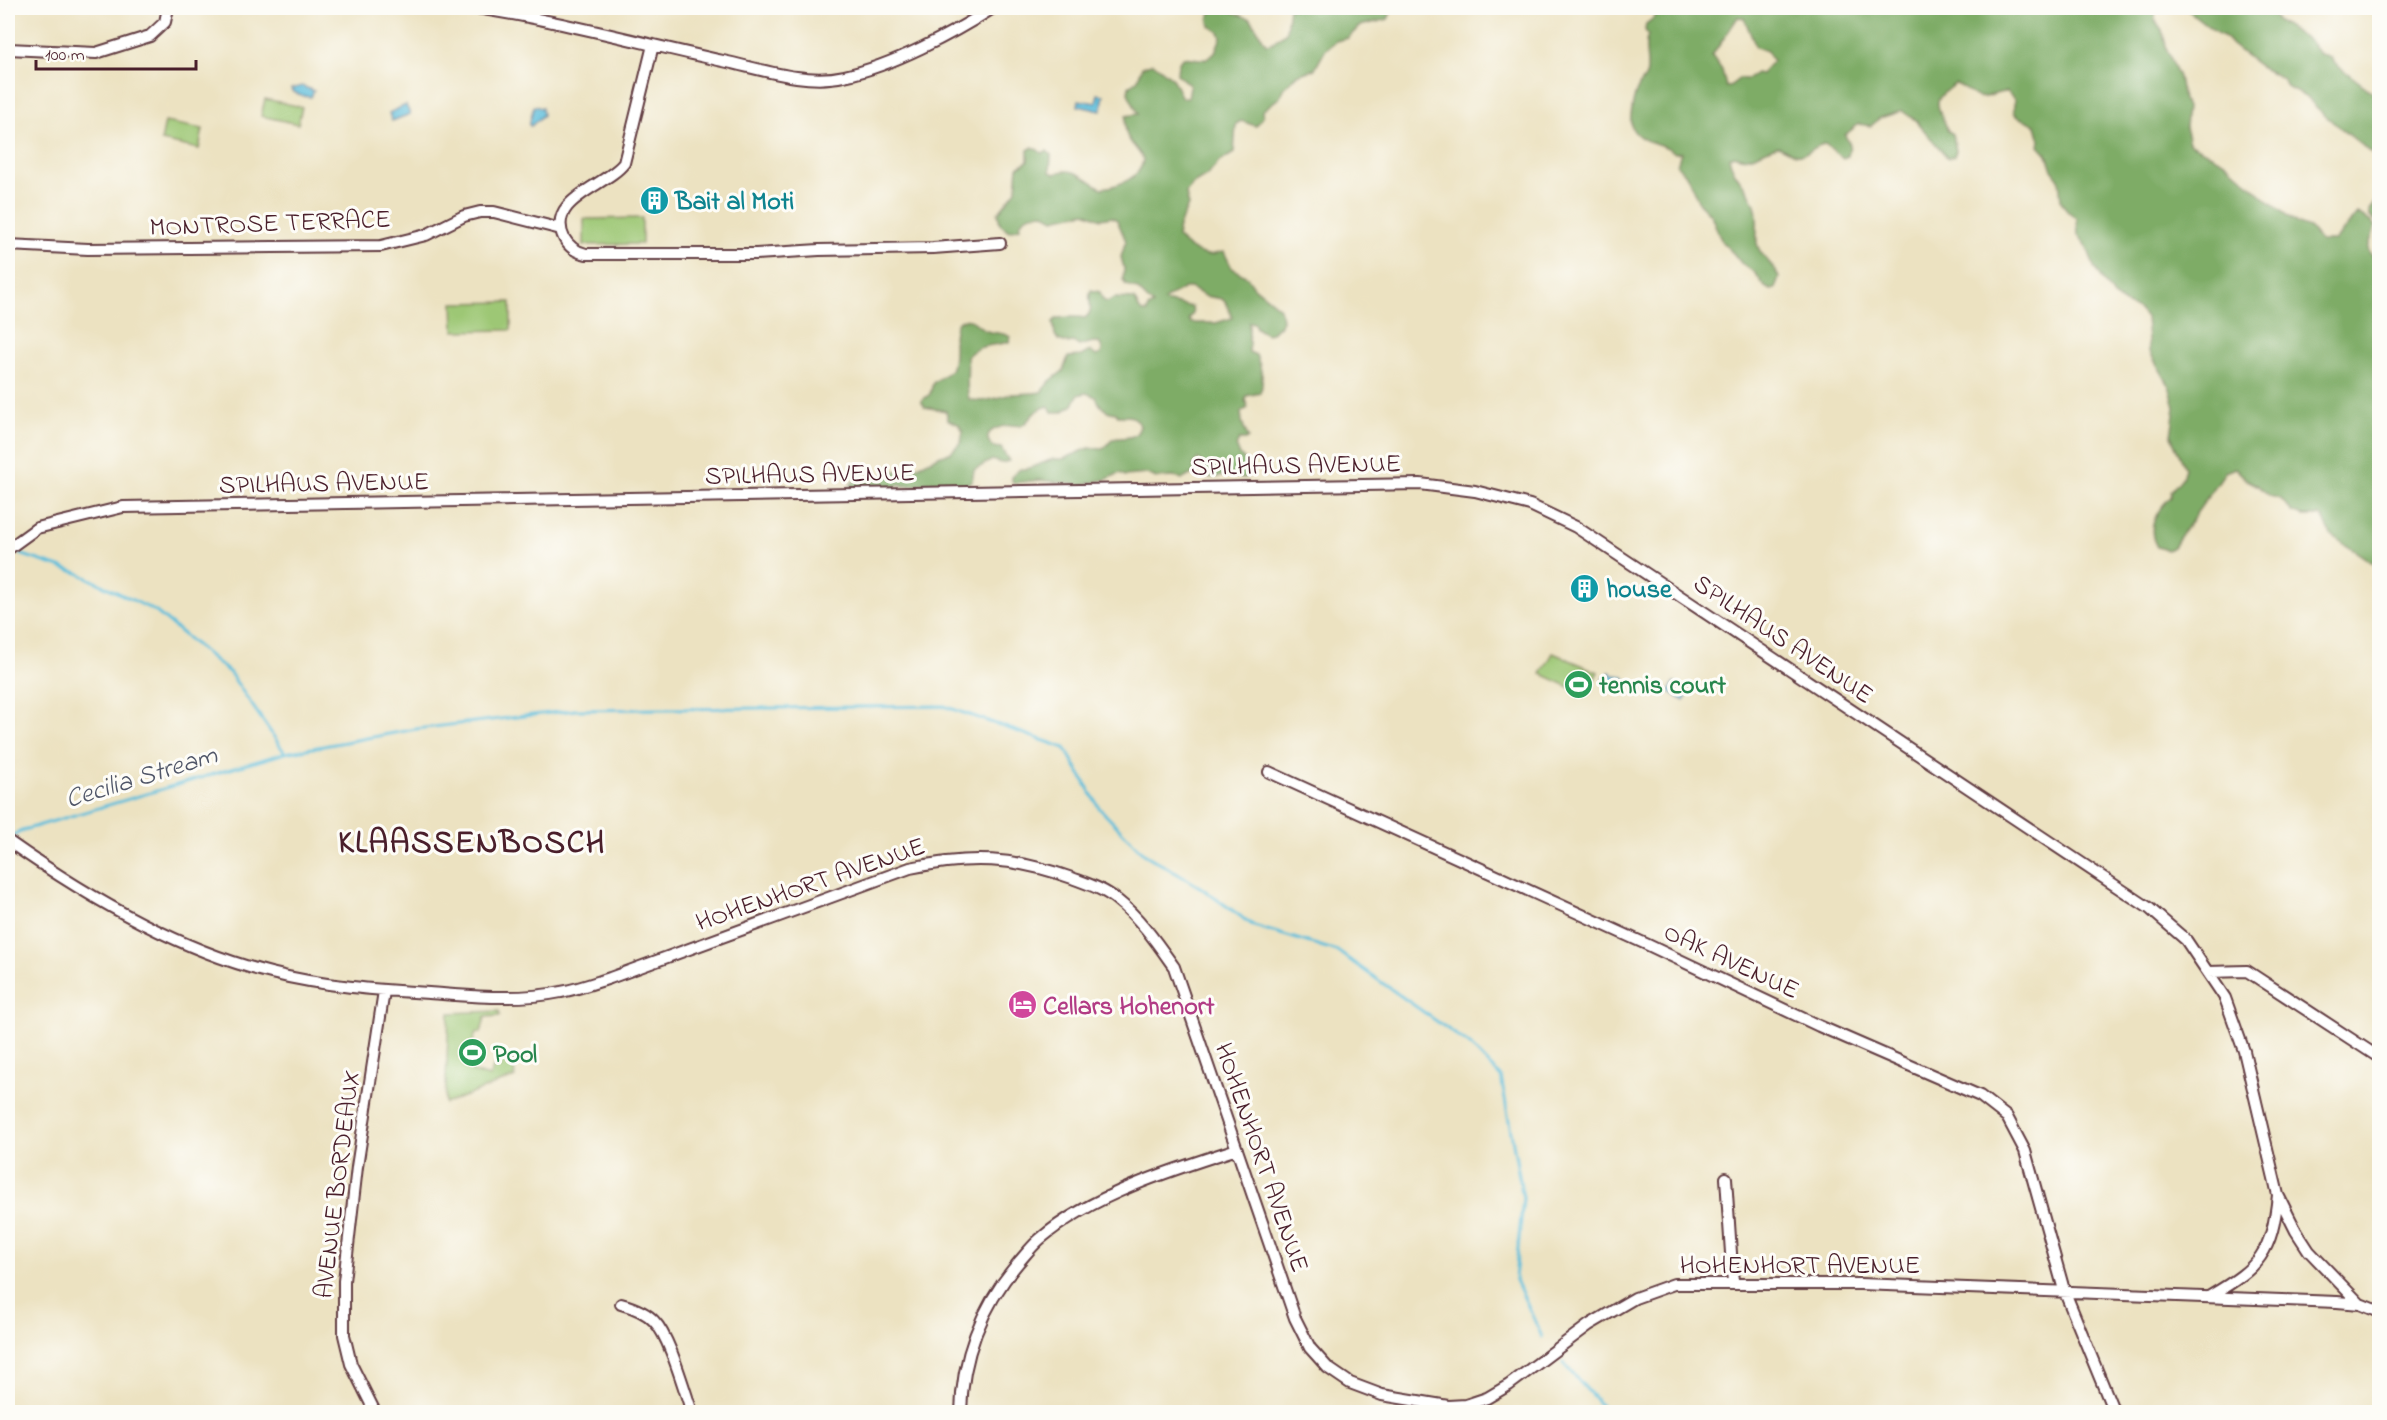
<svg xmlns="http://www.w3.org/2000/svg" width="2387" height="1420" viewBox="0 0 2387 1420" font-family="'Indie Flower',sans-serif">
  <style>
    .green { fill: #9dc774; stroke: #747350; stroke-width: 1.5 }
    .forest { fill: #7eac66; stroke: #646648; stroke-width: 1.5; fill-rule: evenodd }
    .water { fill: #5dbedb; stroke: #546e83; stroke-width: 1.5 }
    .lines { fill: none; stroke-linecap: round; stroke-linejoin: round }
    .stream { stroke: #5dbedb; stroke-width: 3 }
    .minor-casing { stroke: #623c42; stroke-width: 14 }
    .minor { stroke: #fff; stroke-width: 10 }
    .labels { text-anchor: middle; stroke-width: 6; stroke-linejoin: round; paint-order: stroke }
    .culture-label { font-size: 26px; font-weight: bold; fill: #0d838f; stroke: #fdfcf7; text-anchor: start }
    .street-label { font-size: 26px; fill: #4a1f2b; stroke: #fdfcf7 }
    .leisure-label { font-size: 26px; font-weight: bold; fill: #27864d; stroke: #fdfcf7; text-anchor: start }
    .hotel-label { font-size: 26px; font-weight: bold; fill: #b23c85; stroke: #fdfcf7; text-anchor: start }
    .water-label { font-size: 27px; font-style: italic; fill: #515769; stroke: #fdfcf7 }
    .district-label { font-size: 32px; font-weight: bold; letter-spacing: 1.5px; fill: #4a1f2b; stroke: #fdfcf7 }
  </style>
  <rect width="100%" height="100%" fill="#fdfcf7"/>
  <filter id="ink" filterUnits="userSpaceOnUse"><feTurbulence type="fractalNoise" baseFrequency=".0167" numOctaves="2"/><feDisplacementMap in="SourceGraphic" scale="12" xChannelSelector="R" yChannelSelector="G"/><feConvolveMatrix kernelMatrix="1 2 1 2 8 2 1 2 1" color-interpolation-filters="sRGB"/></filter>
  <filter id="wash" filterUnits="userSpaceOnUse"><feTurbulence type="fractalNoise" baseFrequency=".008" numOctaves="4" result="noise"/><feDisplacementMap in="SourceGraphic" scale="24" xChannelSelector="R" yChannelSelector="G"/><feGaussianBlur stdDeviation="1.35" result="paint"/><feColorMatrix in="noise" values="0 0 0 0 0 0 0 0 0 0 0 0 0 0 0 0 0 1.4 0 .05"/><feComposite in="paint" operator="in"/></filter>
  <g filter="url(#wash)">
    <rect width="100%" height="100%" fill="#ece2c1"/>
    <!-- green -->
    <path class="green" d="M265 99 302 107 298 124 261 116Z
      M165 122 203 129 199 149 161 141Z
      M642 218V244L584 245V219Z
      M511 302V330L454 331 453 303Z
      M1553 653 1598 672 1587 695 1541 674Z
      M499 1011 500 1016 485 1017 481 1033 476 1032 468 1058 476 1061 472 1072 490 1077 494 1065 500 1067 503 1056 513 1059 515 1077 445 1104 449 1013Z"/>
    <!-- forest -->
    <path class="forest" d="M1217 8C1230 8 1239 16 1251 19L1266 44 1272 43 1286 32 1289 8H1393L1388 19 1360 26 1348 38 1336 41 1326 49 1315 69 1297 75 1285 87 1280 97 1262 111 1263 117 1256 126 1241 121 1236 124 1234 153 1219 162 1208 175 1193 184 1186 193 1188 205 1179 226 1177 237C1185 245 1197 254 1209 255 1215 255 1218 252 1224 252L1232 268 1247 277 1254 287 1280 308 1282 320 1280 325 1272 333 1266 334 1256 328 1254 323 1249 322V352L1256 355C1261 366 1265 382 1260 393L1246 396 1245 400 1248 408 1241 412 1242 422 1248 438 1245 440H1239L1236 446 1240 455 1248 464V477L1242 479 1231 475 1209 478 1203 470 1202 462 1198 459 1194 463V473L1183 479 1173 477 1156 478 1148 474 1125 476 1120 473 1107 479 1082 485 1040 480 1013 483 1011 477 1020 469H1027L1053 459H1063L1089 448 1103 449 1113 439C1125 436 1136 441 1140 426 1136 415 1130 416 1119 416L1116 413C1105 412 1100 407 1096 397L1086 393 1078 395 1073 405 1062 412H1052L1049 406C1031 410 1034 418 1021 426 1009 423 975 429 993 447L1001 448 1009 461 1001 463 992 460 974 470 972 481 963 486 948 489 940 488 933 484 904 486 899 484 889 490 851 487 850 486 853 481 875 480 893 471H908L941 455 950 453 961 442 963 431 958 424 948 420 946 411 925 407 921 401 930 394 933 383 951 370C958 354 950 336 958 321 976 315 976 328 987 331 995 334 1004 332 1010 337L1009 342C994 346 976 344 967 357 969 372 965 384 969 399 984 404 997 397 1012 394 1022 393 1031 394 1041 392L1050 381 1063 371 1068 357 1081 356 1090 351 1096 356 1101 354 1102 348 1099 343 1093 342 1079 346 1073 342 1067 343 1058 340 1055 335 1053 322 1057 318C1066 317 1077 316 1085 318 1096 310 1086 300 1091 290L1100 292 1103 300 1107 302 1115 298 1134 299C1139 304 1138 314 1147 312L1148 308 1153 305 1137 289 1126 285 1123 280 1124 268 1121 257 1126 241 1117 220 1112 217 1101 219 1085 212 1054 219 1044 213C1034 214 1019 216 1020 228L1009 231 1000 224 998 213 1016 190 1018 167 1028 161V150L1033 147 1042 153 1047 151 1051 155 1050 172 1055 174C1072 164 1088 181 1102 188 1118 186 1142 178 1143 159 1134 142 1122 141 1126 116L1138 114 1128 93 1129 87 1138 79 1142 67 1153 63 1172 78 1182 98H1188L1190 86 1177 74C1178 49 1190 60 1205 59L1215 52 1221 37 1219 32 1210 26C1207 17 1209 12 1217 8ZM1185 288H1191L1205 296 1222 299 1226 303 1232 318 1216 323H1191L1189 319 1193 313 1192 307 1164 301 1168 297Z
      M1656 8H2154L2155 20 2162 30 2167 50 2179 77 2183 100 2187 107 2185 127 2189 143 2225 162 2270 202 2298 224 2309 228 2320 241H2335L2357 214 2372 222 2375 227 2368 248 2370 254 2380 257 2379 567 2331 535 2324 519 2320 516H2303L2292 512 2281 499 2270 496 2257 485 2247 480 2235 468 2225 472 2173 547 2168 550 2157 547C2146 529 2156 510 2171 497V491L2182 478 2185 468 2171 436 2175 407 2169 385 2149 351 2146 318 2138 309 2127 305 2113 296 2094 267 2088 249 2078 235 2077 218 2067 211 2061 201 2059 179 2052 170 2047 154 2039 145 2040 140 2036 126C2024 116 2009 121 2015 100L2007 92C1996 91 1986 100 1977 97 1968 94 1965 86 1955 84 1928 102 1939 105 1948 131L1953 134 1956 151 1954 156 1948 158 1915 120 1902 111 1880 118 1871 126 1859 124 1845 135 1850 145 1848 156 1843 158 1825 144C1814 145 1808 156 1797 154 1790 153 1784 148 1778 146 1763 149 1749 163 1734 155L1729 157C1732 175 1747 186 1754 202 1761 218 1754 237 1758 247 1763 259 1774 264 1779 278L1775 289 1770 290 1765 287 1755 273 1741 263 1734 254 1722 242 1711 215 1699 203 1688 178 1677 165 1681 152 1675 153C1664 141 1642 146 1632 128 1628 122 1634 95 1638 88 1640 83 1644 81 1646 76 1650 63 1642 48 1648 35L1645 30 1646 24 1655 17ZM1738 17 1744 18 1756 47 1767 51 1773 61 1761 74 1756 73C1751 79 1747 80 1740 78L1731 85 1726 87 1722 70 1712 56Z
      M2185 8H2259L2270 11 2278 21 2307 40 2320 54 2331 58 2334 63 2379 97V159L2317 109 2309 99 2288 88 2282 78 2262 68 2232 45 2224 36 2218 34Z
      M2379 197V218L2375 220 2370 217 2369 210Z"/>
    <!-- water -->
    <path class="water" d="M302 86 314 91 311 97 301 96 292 91 291 89Z
      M1098 94 1104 95 1101 111 1078 106 1079 100 1096 103Z
      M406 105 410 114 392 121 389 113Z
      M534 106 542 108 543 115 531 126 529 125Z
      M1610 672 1613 675 1623 676 1627 681 1625 687 1621 689 1607 687 1603 682 1604 677Z
      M1674 683 1690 692 1684 701 1669 691Z"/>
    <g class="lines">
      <!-- stream -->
      <path class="stream" d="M20 554 78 573 155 611 230 673 285 753 416 729 575 710 944 706 1065 748 1100 809 1144 854 1200 887 1254 926 1337 951 1469 1044 1501 1077 1523 1198 1515 1278 1542 1337
        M8 837 27 829 285 753
        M1563 1363 1607 1412"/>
    </g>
  </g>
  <g filter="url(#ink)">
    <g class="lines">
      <defs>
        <path id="minor" d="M477 8C560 21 641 43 723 61 761 69 805 85 844 76 892 66 952 34 993 8
          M653 45 624 163C607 186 545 199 564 238 569 247 576 252 586 254H756L819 250 933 248 1000 243
          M8 49 96 53 150 36 165 22 168 8
          M8 245 88 249 381 246 426 235 464 216 480 212H494L561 229
          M8 549 37 528 123 507 1420 484 1475 491 1530 505 1576 527 2149 908 2186 940 2225 998 2244 1051 2278 1195 2296 1231 2309 1251 2360 1304
          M1269 772 1646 944 1819 1026 1980 1096 2007 1117 2025 1151 2064 1290 2114 1412
          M8 841C86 896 177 950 271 973 322 986 377 990 429 993 473 996 518 1001 561 992 578 989 594 983 610 978L910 868C971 855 1013 857 1072 878 1088 884 1104 889 1117 900 1140 918 1157 943 1174 967L1295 1318 1310 1348 1328 1368 1350 1383 1382 1395 1448 1406 1466 1405 1487 1398 1509 1385 1589 1325 1611 1312 1635 1298 1674 1284H1860L2337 1302 2360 1304 2380 1312
          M2208 972 2247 971 2380 1058
          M1726 1178 1733 1283
          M2210 1296C2260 1267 2272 1253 2278 1195
          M621 1304C632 1307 646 1312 654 1321 670 1337 684 1390 692 1412
          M375 1412 351 1364 344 1335V1281L357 1167 384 991
          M961 1412C962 1356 982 1306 1018 1263 1025 1255 1032 1246 1040 1239 1091 1195 1174 1169 1237 1149"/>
      </defs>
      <!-- minor casing -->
      <use href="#minor" class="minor-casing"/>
      <!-- minor -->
      <use href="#minor" class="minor"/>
    </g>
  </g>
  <!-- icons -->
  <defs>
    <symbol id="building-disc" viewBox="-11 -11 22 22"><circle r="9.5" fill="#0f9aa8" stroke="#fdfcf7"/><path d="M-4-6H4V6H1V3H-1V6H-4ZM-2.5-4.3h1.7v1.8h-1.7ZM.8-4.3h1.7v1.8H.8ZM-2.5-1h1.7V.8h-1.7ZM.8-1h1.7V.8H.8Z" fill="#fff"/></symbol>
    <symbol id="stadium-disc" viewBox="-11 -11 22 22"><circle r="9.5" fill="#2e9e5b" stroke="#fdfcf7"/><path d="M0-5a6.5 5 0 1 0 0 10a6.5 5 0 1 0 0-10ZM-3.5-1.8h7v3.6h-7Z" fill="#fff"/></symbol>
    <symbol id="hotel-disc" viewBox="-11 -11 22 22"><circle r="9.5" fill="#d1479c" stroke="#fdfcf7"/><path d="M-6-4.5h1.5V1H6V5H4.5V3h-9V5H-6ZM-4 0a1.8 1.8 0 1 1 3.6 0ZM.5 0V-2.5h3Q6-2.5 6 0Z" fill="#fff"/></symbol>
  </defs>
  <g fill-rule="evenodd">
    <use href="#building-disc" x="638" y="184" width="33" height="33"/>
    <use href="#building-disc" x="1568" y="572" width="33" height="33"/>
    <use href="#stadium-disc" x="1562" y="668" width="33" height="33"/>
    <use href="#hotel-disc" x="1006" y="988" width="33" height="33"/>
    <use href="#stadium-disc" x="456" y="1036" width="33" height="33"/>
  </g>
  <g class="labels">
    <!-- culture labels -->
    <g class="culture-label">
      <text x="675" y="209">Bait al Moti</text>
      <text x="1606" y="597">house</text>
    </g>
    <!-- street labels -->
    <g class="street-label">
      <text transform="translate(270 222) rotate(-2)" y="9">MONTROSE TERRACE</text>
      <text transform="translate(1296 464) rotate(-1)" y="9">SPILHAUS AVENUE</text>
      <text transform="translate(810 473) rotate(-1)" y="9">SPILHAUS AVENUE</text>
      <text transform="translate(324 482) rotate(-1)" y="9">SPILHAUS AVENUE</text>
      <text transform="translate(1784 638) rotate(34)" y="9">SPILHAUS AVENUE</text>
      <text transform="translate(810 883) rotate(-19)" y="9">HOHENHORT AVENUE</text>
      <text transform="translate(1732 960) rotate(25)" y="9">OAK AVENUE</text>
      <text transform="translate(1263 1157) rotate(71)" y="9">HOHENHORT AVENUE</text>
      <text transform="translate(336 1184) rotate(-83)" y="9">AVENUE BORDEAUX</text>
      <text x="1800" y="1273">HOHENHORT AVENUE</text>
    </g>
    <!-- leisure labels -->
    <g class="leisure-label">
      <text x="1599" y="693">tennis court</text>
      <text x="493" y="1062">Pool</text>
    </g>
    <!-- hotel labels -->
    <g class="hotel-label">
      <text x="1043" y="1014">Cellars Hohenort</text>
    </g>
    <!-- water labels -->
    <g class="water-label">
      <text transform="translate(141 776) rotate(-17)" y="9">Cecilia Stream</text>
    </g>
    <!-- district labels -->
    <g class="district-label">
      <text x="472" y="852">KLAASSENBOSCH</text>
    </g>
  </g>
  <!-- margin -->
  <rect width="2387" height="1420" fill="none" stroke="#fdfcf7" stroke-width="30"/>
  <!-- scale -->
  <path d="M36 60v9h160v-9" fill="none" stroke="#4a1f2b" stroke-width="3"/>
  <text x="45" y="60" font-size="18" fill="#4a1f2b" stroke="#fdfcf7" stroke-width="4.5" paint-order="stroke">100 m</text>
</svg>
